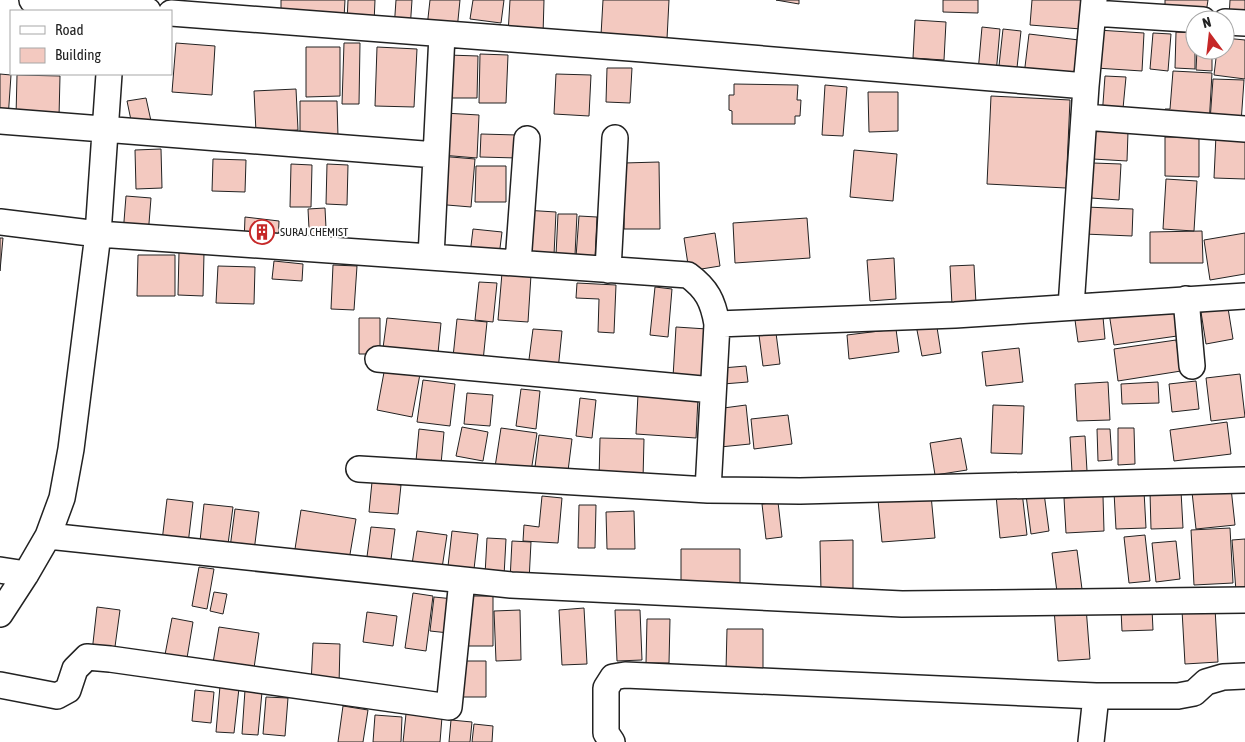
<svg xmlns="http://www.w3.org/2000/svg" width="1245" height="742" viewBox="0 0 1245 742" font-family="'Asap Condensed',sans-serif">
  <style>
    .building { fill: #f3c9c0; stroke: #222 }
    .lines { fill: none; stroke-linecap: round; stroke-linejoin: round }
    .minor-casing { stroke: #222; stroke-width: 28 }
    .minor { stroke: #fff; stroke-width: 25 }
    .labels { text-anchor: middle; stroke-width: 4; stroke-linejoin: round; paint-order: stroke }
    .poi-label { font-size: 12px; fill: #222; stroke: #fff; text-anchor: start }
  </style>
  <rect width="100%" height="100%" fill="#fff"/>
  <!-- building -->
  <path class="building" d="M281 0H345L344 18 281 16Z
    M348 0H375L374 23 347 22Z
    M396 0H412L410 30 394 29Z
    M430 0H460L457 30 427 27Z
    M473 0H504L501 23 470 19Z
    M510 0H544L543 35 508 34Z
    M603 0H669L667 39 601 35Z
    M776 0H799V4Z
    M943 0H978V13L943 12Z
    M1032 0H1084L1081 29 1030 25Z
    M1165 0H1208L1206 13 1165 8Z
    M1230 0H1245V19L1229 18Z
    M915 20 946 22 944 60 913 58Z
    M982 27 1000 29 996 74 978 72Z
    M1003 29 1021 31 1016 77 998 75Z
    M1098 30 1144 33 1142 71 1096 68Z
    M1176 32 1195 33V69L1175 68Z
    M1153 33 1171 34 1168 71 1150 69Z
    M1029 34 1079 40 1074 81 1024 75Z
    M1225 38 1245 40V79L1214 75 1217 50H1225Z
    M176 43 215 46 212 95 172 92Z
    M344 43H360L359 104H342Z
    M306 47H340V96L306 97Z
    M377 47 417 49 414 107 375 106Z
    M1197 50H1212V71L1196 70Z
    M480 54 508 55 506 103H479Z
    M448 55 478 56 477 98H446Z
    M607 68H632L630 103 606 102Z
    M1173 71 1212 73 1209 125 1164 122 1165 109H1170Z
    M0 74 11 75 8 119 0 118Z
    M556 74 591 75 589 116 554 114Z
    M17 75 60 76 59 117 16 116Z
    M1105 76 1126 77 1122 119 1102 117Z
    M1213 79 1244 80 1241 123 1210 121Z
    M734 84 798 85 797 100H801L800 116H795V124H732V111L729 110V95H734Z
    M825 85 847 87 843 136 822 135Z
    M296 89 298 130 256 132 254 91Z
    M868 92H898V131L869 132Z
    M991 96 1070 100 1066 188 987 184Z
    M146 98 151 121 132 125 127 101Z
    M300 101H337L338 137 300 138Z
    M444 113 479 115 477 158 441 155Z
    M1095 131 1128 132 1127 161 1093 159Z
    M481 134 517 135V158L480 157Z
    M1216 135 1245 136V179L1214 178Z
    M1165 137H1199V177L1165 176Z
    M161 149 162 188 136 189 135 150Z
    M854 150 897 154 893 201 850 197Z
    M439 156 475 159 471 207 435 204Z
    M213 159 246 160 245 192 212 191Z
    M659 162 660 229H624V163Z
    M1093 163 1121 164 1119 200 1091 198Z
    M291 164 312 165 311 207H290Z
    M327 164 348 165 347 205 326 204Z
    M476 166H506V202H475Z
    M1166 179 1197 181 1194 231 1163 229Z
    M126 196 151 198 148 236 123 234Z
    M1086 207 1133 209 1132 236 1084 234Z
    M325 208 326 228H337L338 246 310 248 308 209Z
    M524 210 556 212 554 255 521 253Z
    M558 214H577L575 255H556Z
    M579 216 597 217 595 258 576 257Z
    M245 217 279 221 278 244 244 243Z
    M807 218 810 258 735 263 733 223Z
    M473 229 502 232 499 256 470 254Z
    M1202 231 1203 263H1150V232Z
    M715 233 720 266 689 271 684 238Z
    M1245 233V274L1210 280 1204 240Z
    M0 238H3L0 271Z
    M179 252 204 253 203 296 178 295Z
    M138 255H175V296H137Z
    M894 258 896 299 870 301 867 260Z
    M274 261 303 264 302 281 272 279Z
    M333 265 357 266 354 310 331 309Z
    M974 265 976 304 952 305 950 266Z
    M218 266 255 267 254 304 216 303Z
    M502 273 531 275 528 322 498 320Z
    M479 282 497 283 493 322 475 320Z
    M577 283 616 285 614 333 598 332 599 299 576 298Z
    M655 287 672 289 668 337 650 335Z
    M1179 302 1184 335 1114 345 1109 313Z
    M1228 308 1233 339 1206 344 1201 312Z
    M1103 317 1105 339 1078 342 1075 320Z
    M359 318H380V354H359Z
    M387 318 441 323 438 353 383 348Z
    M457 319 487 322 483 361 453 357Z
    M936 321 941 353 922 356 916 325Z
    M676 327 707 329 704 378 673 377Z
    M533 329 562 331 558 370 528 367Z
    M896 329 899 352 849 359 847 335Z
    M776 333 780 364 763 366 759 335Z
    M1176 340 1181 371 1118 381 1114 349Z
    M1019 348 1023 382 986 386 982 352Z
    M746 366 748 382 723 384 722 368Z
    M385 367 420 374 412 417 377 410Z
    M1240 374 1245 417 1211 421 1206 378Z
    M423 380 455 384 450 426 417 422Z
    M1196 381 1199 409 1172 412 1169 384Z
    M1108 382 1110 420 1077 421 1075 384Z
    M1158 382 1159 403 1122 404 1121 384Z
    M521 389 540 391 536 429 516 426Z
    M467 393 493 395 490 426 464 424Z
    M638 394 698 398 696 438 636 434Z
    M580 398 596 400 592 438 576 436Z
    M746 405 750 444 720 447 716 409Z
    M993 405 1024 406 1022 454 991 453Z
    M788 415 792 444 754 449 751 419Z
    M1227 422 1231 454 1174 461 1170 430Z
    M462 427 488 432 483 461 456 456Z
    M501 428 537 433 531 472 495 467Z
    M1118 428H1134L1135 464 1118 465Z
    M419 429 444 432 441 464 416 461Z
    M1097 429H1110L1112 460 1098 461Z
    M539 435 572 439 567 479 534 475Z
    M1085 436 1087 471 1072 472 1070 437Z
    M600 438 644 439 643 479H599Z
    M961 438 967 470 935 475 930 443Z
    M372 482 401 485 398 514 369 512Z
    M1231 488 1235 525 1196 529 1192 492Z
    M1144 491 1146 528 1116 529 1114 492Z
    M1181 491 1183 528 1151 529 1150 492Z
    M1022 492 1027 535 1000 538 996 495Z
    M1044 493 1049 531 1031 534 1026 495Z
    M931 495 935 538 882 542 878 500Z
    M542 496 562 498 558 543 523 541 524 525 539 527Z
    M1103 496 1104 531 1066 533 1064 498Z
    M167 499 193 502 188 544 162 541Z
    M778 502 782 537 766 539 762 504Z
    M204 504 233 507 228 544 200 541Z
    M579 505H596L595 548H578Z
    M235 509 259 512 254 551 230 548Z
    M301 510 356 519 348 566 332 555 295 549Z
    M634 511 635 549H607L606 512Z
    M371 527 395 529 390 567 366 564Z
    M1230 528 1233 583 1194 585 1191 530Z
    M417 531 447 535 441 575 411 571Z
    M452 531 478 534 473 578 447 575Z
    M1145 535 1150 581 1129 583 1124 537Z
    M487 538 506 539 504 576 485 575Z
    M1245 539V590L1236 591 1232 540Z
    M853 540V592H821L820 541Z
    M512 541 531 542 529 581 510 580Z
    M1176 541 1180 579 1156 582 1152 543Z
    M681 549H740V587L681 588Z
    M1077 550 1083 597 1058 600 1052 553Z
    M199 567 214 569 207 609 192 606Z
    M214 592 227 594 223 614 210 611Z
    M413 593 433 596 426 651 405 648Z
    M464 596H493V646H464Z
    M434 597 454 599 449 633 430 631Z
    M97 607 120 610 114 654 92 652Z
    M1086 607 1090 659 1058 661 1054 609Z
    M584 608 587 664 562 665 559 610Z
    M1215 608 1218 662 1185 664 1182 610Z
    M1152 609 1153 630 1122 631 1121 610Z
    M520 610 521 660 496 661 494 611Z
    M615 610H640L642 660 617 661Z
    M367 612 397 616 393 646 363 642Z
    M172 618 193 622 186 664 164 660Z
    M647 619H670L669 663H646Z
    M219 627 259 633 253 675 212 669Z
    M727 629H763V671L726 670Z
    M313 643 340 644 339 685 311 684Z
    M461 661H486V697H461Z
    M220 686 239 688 234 733 216 732Z
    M195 690 214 692 211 723 192 721Z
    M245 690 262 692 258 735 242 734Z
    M266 697 288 698 285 736 263 734Z
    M343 706 368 710 363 742H338Z
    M406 714 442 717 440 742H403Z
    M375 715 402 717 401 742H373Z
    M451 720 472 722 470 742H449Z
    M474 724 493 726 492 742H472Z"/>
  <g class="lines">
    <defs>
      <path id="minor" d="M32 0 148 11
        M171 13 643 49 1086 86
        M1093 13 1203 20
        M1225 22 1245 23
        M1084 117 1245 129
        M0 121 436 155
        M0 222 98 234 688 275C707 289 713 301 717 324L708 490
        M431 257 442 35
        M518 263 527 139
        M608 270 615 138
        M1186 299 1192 366
        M1071 307 1086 86 1094 0
        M717 324 955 315 1245 296
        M378 359 713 390
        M359 469 708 490 800 491 1245 480
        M48 536 511 585 902 604 1245 600
        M0 570 26 574
        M0 614 26 574 48 536 62 498 71 449 98 234 109 74
        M0 685 57 696 68 690 75 669 87 657 110 659 449 707 462 580
        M612 742 606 733V688L613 677 625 675 1096 696
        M1091 742 1096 696H1178L1194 693 1206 682 1223 677 1245 676"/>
    </defs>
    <!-- minor casing -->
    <use href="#minor" class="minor-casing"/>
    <!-- minor -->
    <use href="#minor" class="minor"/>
  </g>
  <!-- icons -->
  <defs>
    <symbol id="building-ring" viewBox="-11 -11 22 22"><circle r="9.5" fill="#fff" stroke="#c62828" stroke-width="1.5"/><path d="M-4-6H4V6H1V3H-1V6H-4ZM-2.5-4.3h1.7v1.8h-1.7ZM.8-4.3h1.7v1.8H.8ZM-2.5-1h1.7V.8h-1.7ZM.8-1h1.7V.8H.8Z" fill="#c62828"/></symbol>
  </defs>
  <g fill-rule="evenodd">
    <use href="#building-ring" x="248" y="218" width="28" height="28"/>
  </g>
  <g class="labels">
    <!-- poi labels -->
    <g class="poi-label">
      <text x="280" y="236">SURAJ CHEMIST</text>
    </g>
  </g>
  <!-- legend -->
  <rect x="10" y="10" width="162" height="65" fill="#ffffff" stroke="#a7a7a7"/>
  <rect x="20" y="26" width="25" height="8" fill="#ffffff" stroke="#a7a7a7"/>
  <text x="55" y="35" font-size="15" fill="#222222">Road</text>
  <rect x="20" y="48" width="25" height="15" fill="#f3c9c0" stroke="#a7a7a7"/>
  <text x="55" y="60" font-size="15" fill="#222222">Building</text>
  <!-- north arrow -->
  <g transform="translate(1210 35) rotate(345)"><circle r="24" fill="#ffffff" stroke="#a7a7a7"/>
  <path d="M0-4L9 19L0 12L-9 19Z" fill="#c62828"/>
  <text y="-8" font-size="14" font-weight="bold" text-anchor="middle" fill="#222222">N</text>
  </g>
</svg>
